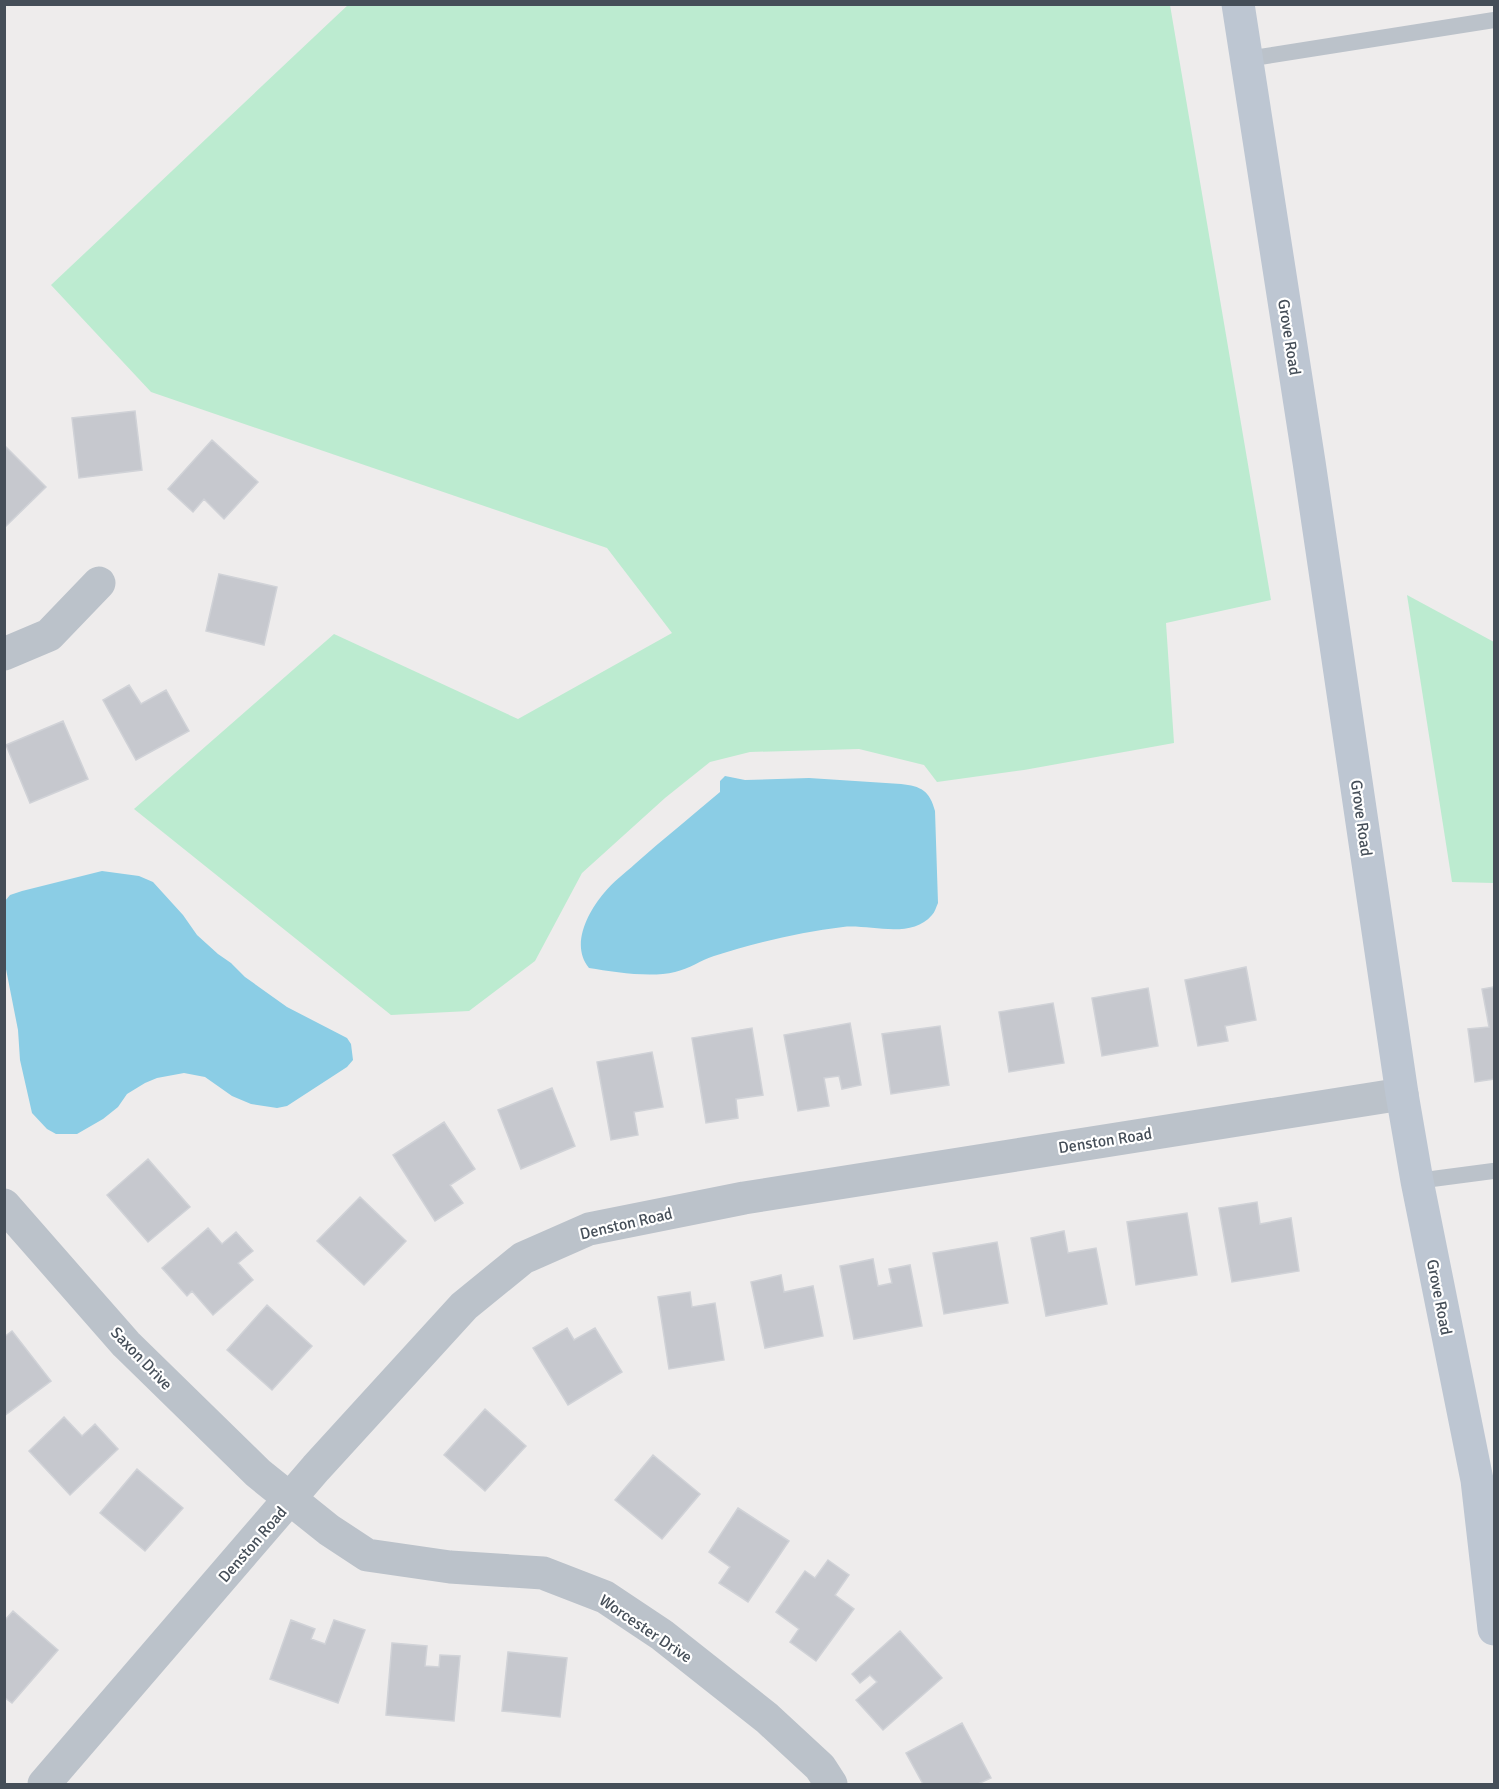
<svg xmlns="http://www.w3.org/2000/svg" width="1499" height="1789" viewBox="0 0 1499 1789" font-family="Signika,sans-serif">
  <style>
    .green { fill: #bcebd0 }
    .water { fill: #8bcde5 }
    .building { fill: #c6c8ce; stroke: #d0d2d7; stroke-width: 1.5 }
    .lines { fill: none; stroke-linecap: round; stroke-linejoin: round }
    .service { stroke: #bbc2ca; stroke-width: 16 }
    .minor { stroke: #bbc2ca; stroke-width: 33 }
    .secondary { stroke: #bdc6d2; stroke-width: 33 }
    .labels { text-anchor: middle; stroke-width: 4.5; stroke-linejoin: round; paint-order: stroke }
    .street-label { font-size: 16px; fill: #454e58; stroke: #fff }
  </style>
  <rect width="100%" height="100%" fill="#eeecec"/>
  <!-- green -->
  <path class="green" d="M349 4 1170 5 1271 600 1166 623 1174 743 1024 770 937 782 924 765 859 749 750 752 710 762 665 798 582 873 535 961 469 1011 391 1015 134 809 334 634 518 719 672 633 607 548 151 392 51 285Z
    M1407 595 1494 642V883L1452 882Z"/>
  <!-- water -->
  <path class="water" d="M725 776 745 780 809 778 901 784C921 786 930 791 935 811L938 903C936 907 935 912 932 915 911 940 870 924 843 927 800 932 755 943 714 956 701 960 689 969 675 972 650 978 614 972 589 968 570 945 588 912 604 893 613 882 625 873 635 864 663 839 692 816 720 792V781Z
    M102 871 139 876 153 882 183 915 197 935 218 954 231 963 245 977 287 1007 347 1038 351 1044 353 1060 347 1067 287 1106 277 1108 251 1104 232 1096 205 1077 184 1073 157 1078 145 1083 127 1094 118 1107 103 1119 77 1134H56L47 1129 32 1113 20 1060 18 1030 5 964V901L10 895 22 891Z"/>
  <!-- building -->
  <path class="building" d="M135 411 142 470 79 478 72 418Z
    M212 440 258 482 224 519 204 499 193 512 168 489Z
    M4 445 46 487 4 528Z
    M219 574 277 587 264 645 206 631Z
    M129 685 141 704 166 690 189 731 136 760 103 700Z
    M63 721 88 779 30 803 6 745Z
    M1246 967 1256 1020 1225 1026 1228 1041 1198 1046 1185 980Z
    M1494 987V1079L1475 1082 1468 1029 1489 1027 1482 989Z
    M1148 988 1158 1046 1102 1056 1092 998Z
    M1053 1003 1064 1063 1009 1072 999 1012Z
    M850 1023 861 1085 842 1089 839 1076 824 1078 829 1106 798 1111 784 1035Z
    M940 1026 949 1085 891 1094 882 1034Z
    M752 1028 763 1095 736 1099 738 1118 706 1123 692 1038Z
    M652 1052 663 1107 634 1112 638 1135 611 1140 597 1062Z
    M552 1088 575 1146 521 1169 498 1110Z
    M444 1122 475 1169 450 1185 463 1203 435 1221 393 1155Z
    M148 1159 190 1207 148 1242 107 1195Z
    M360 1197 406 1241 364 1285 317 1241Z
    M1257 1202 1260 1224 1291 1218 1299 1271 1232 1282 1219 1208Z
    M1187 1213 1197 1275 1136 1285 1127 1222Z
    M208 1228 222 1244 236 1232 253 1251 238 1263 253 1280 213 1315 192 1291 187 1296 162 1268Z
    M1064 1231 1068 1253 1096 1248 1107 1304 1046 1316 1031 1238Z
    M997 1242 1008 1303 944 1314 933 1253Z
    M873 1259 878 1286 892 1283 889 1269 910 1265 922 1326 854 1339 840 1266Z
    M781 1275 784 1292 813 1286 823 1336 765 1348 751 1282Z
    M690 1292 692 1307 715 1303 724 1360 669 1369 658 1297Z
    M267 1305 312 1346 272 1390 227 1350Z
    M567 1328 574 1340 595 1328 622 1372 568 1405 533 1348Z
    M12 1331 51 1381 4 1416V1337Z
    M485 1409 526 1446 485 1491 444 1455Z
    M64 1417 82 1436 95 1424 118 1449 70 1495 29 1451Z
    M653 1455 700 1494 662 1539 615 1500Z
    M137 1469 183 1508 145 1551 100 1513Z
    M738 1508 789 1541 748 1602 719 1583 730 1567 709 1552Z
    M828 1560 849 1575 835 1595 854 1609 816 1661 790 1642 799 1629 776 1612 805 1571 815 1578Z
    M13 1611 58 1650 12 1703 4 1697V1621Z
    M291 1620 315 1629 311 1639 325 1644 334 1620 365 1630 338 1703 270 1679Z
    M900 1631 942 1678 883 1730 856 1700 877 1682 870 1675 860 1683 852 1674Z
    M392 1643 427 1646 425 1666 439 1667 440 1655 460 1656 454 1721 386 1715Z
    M508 1652 567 1658 560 1717 502 1711Z
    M962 1723 991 1778 978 1784H923L906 1753Z"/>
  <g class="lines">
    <!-- service -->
    <path class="service" d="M1247 59 1494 20
      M1417 1181 1493 1171"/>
    <!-- minor -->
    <path class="minor" d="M4 654 49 635 99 583
      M4 1205 126 1344 258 1473 329 1530 367 1555 450 1567 543 1573 605 1597 662 1635 767 1718 820 1767 831 1784
      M44 1784 316 1468 464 1306 523 1258 589 1229 744 1198 1402 1094"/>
    <!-- secondary -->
    <path class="secondary" d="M1238 4 1309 462 1402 1094 1417 1181 1477 1480 1494 1629"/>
  </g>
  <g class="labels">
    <!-- street labels -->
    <g class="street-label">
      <text transform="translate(1290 337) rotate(81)" y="6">Grove Road</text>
      <text transform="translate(1362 818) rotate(82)" y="6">Grove Road</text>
      <text transform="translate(1105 1140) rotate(-9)" y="6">Denston Road</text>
      <text transform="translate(626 1223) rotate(-13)" y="6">Denston Road</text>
      <text transform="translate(1440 1297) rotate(79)" y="6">Grove Road</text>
      <text transform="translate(142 1358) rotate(46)" y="6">Saxon Drive</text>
      <text transform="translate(252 1544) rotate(-49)" y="6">Denston Road</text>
      <text transform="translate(646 1628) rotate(34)" y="6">Worcester Drive</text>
    </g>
  </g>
  <!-- border -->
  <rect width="1499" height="1789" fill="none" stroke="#454e58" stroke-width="12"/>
</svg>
